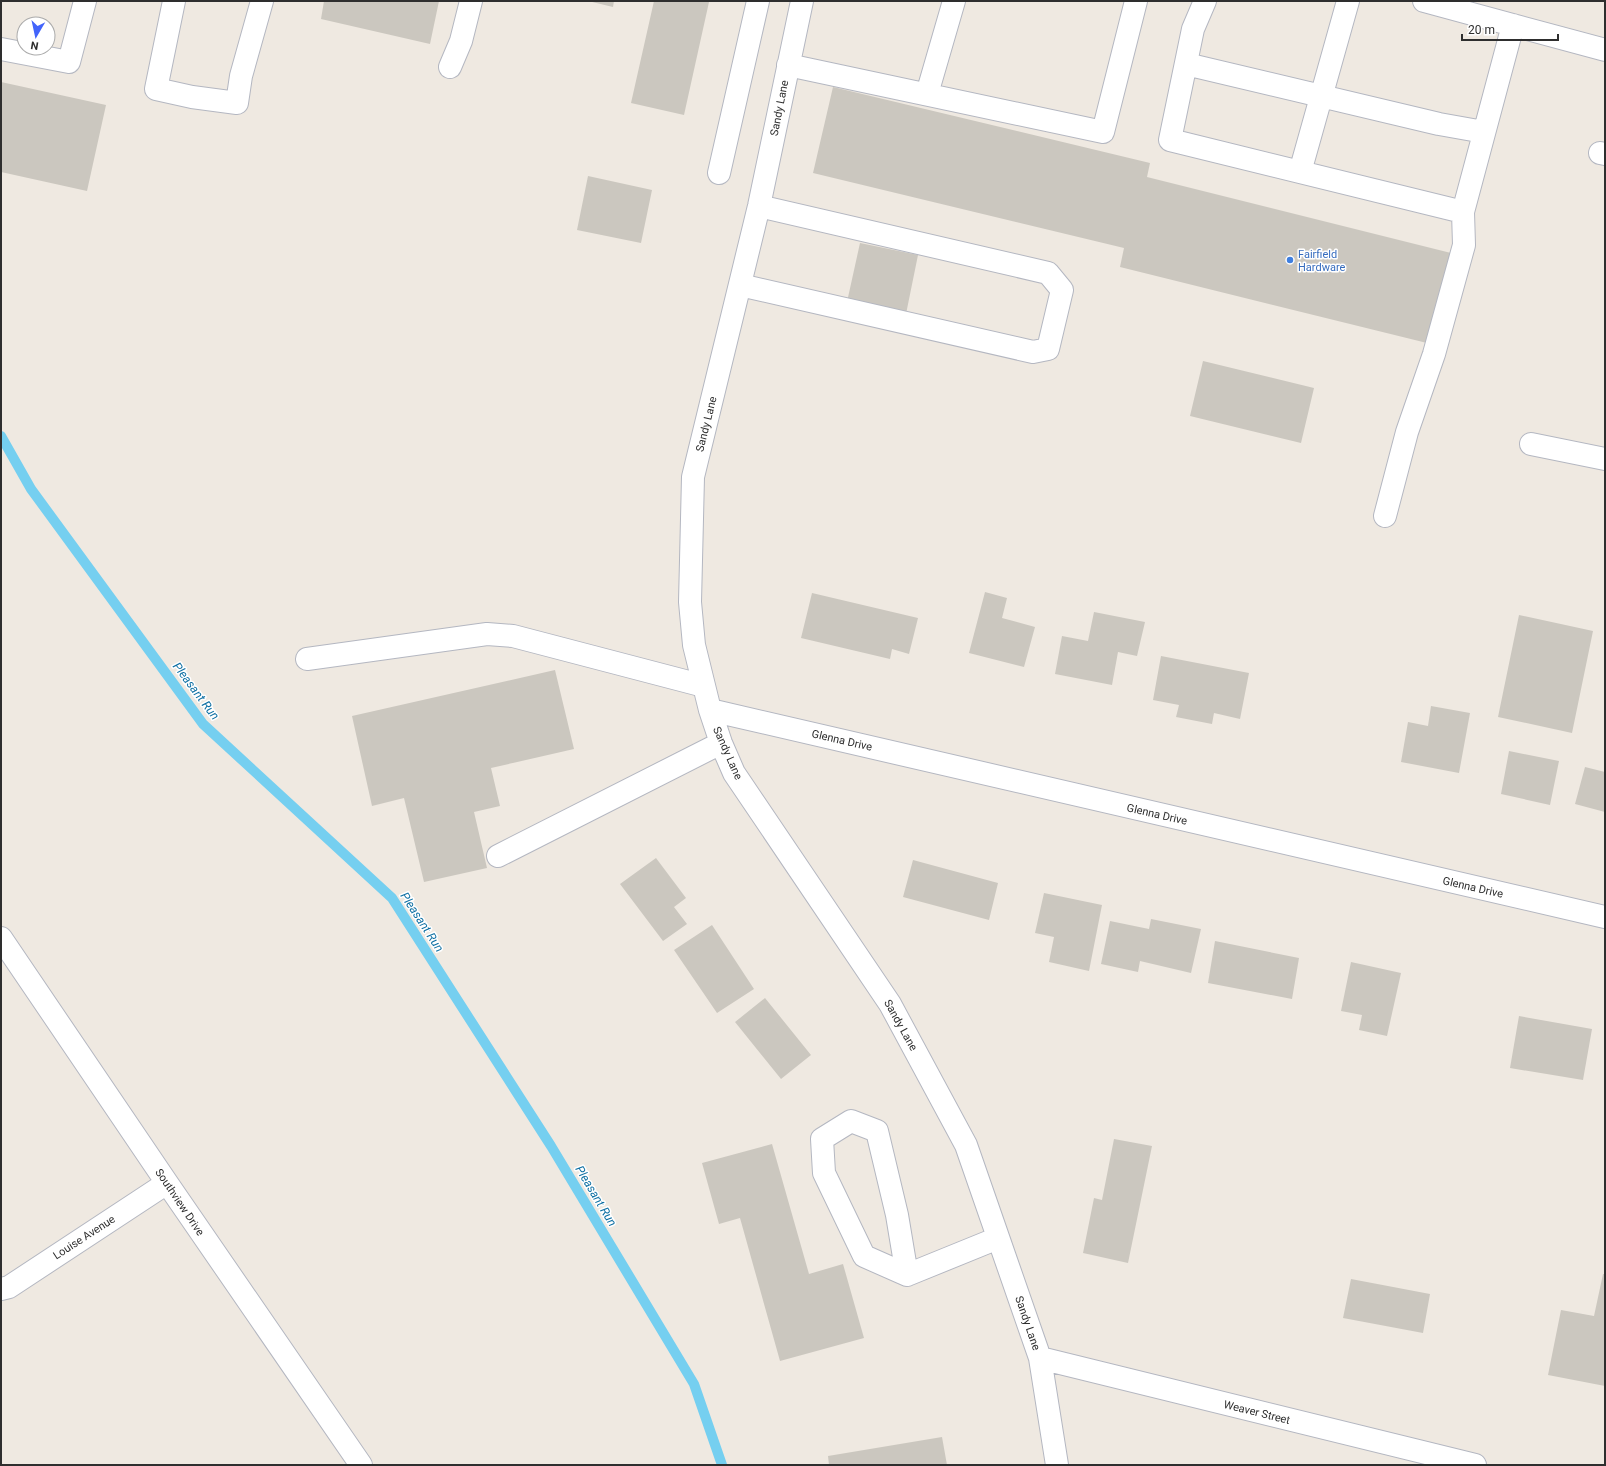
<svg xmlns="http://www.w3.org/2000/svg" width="1606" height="1466" viewBox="0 0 1606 1466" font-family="Roboto,sans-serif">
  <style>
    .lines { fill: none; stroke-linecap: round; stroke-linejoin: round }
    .stream { stroke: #75cff0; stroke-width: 10 }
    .building { fill: #cbc7bf }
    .minor-casing { stroke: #b4b7c1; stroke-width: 24 }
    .minor { stroke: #fff; stroke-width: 22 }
    .shop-dot { fill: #3f7fe0; stroke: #fff; stroke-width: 1.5 }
    .labels { text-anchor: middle; stroke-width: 3; stroke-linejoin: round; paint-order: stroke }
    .street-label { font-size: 11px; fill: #2e2e2e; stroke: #fff }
    .shop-label { font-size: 11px; fill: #366cbe; stroke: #fff; text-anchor: start }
    .water-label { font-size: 12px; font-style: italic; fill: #0d6fa3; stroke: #fff }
  </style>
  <rect width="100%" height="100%" fill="#efe9e1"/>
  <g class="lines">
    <!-- stream -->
    <path class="stream" d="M1 436 31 489 203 724 392 898 551 1146 694 1384 722 1465"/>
  </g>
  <!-- building -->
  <path class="building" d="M324 1H439L430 44 321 19Z
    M588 1H614L613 7Z
    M654 1 709 2 684 115 631 103Z
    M1 82 106 105 87 191 1 172Z
    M833 87 1150 163 1147 177 1451 253 1427 343 1120 267 1124 248 813 173Z
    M588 176 652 190 641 243 577 230Z
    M860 243 918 255 906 314 847 302Z
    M1203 361 1314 388 1301 443 1190 416Z
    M985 592 1007 598 1002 618 1035 627 1024 667 969 653Z
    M812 593 918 618 909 654 892 649 890 659 801 638Z
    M1094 612 1145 622 1137 656 1118 652 1112 685 1055 674 1062 636 1088 641Z
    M1519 615 1593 631 1572 733 1498 717Z
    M1161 656 1249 673 1240 719 1214 713 1212 724 1176 717 1179 705 1153 700Z
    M555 670 574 749 491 768 500 806 474 812 487 868 424 882 404 798 372 806 352 716Z
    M1431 706 1470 713 1459 773 1401 762 1408 722 1428 726Z
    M1509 751 1559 761 1550 805 1501 794Z
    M1585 767 1605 772V812L1575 804Z
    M656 858 686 898 674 907 687 924 663 941 620 884Z
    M913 860 998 883 989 920 903 897Z
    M1044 893 1102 905 1089 971 1049 962 1054 937 1035 933Z
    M1151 919 1201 929 1191 973 1140 961 1138 972 1101 964 1110 921 1149 929Z
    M712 925 754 989 717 1013 674 950Z
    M1215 941 1299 958 1292 999 1208 983Z
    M1351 962 1401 973 1387 1036 1359 1030 1362 1015 1341 1011Z
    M765 998 811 1055 781 1079 735 1022Z
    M1519 1016 1592 1029 1583 1080 1510 1068Z
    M1114 1139 1152 1146 1128 1263 1083 1253 1094 1198 1102 1200Z
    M772 1144 809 1274 843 1264 864 1338 780 1361 740 1218 719 1224 702 1163Z
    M1603 1274H1605V1386L1548 1375 1561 1310 1594 1316Z
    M1351 1279 1430 1294 1423 1333 1343 1318Z
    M942 1437 947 1465H829L828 1456Z"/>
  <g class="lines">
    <defs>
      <path id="minor" d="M174 1 156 89 192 97 237 103 241 76 262 1
        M802 1 759 206 693 477 690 602 694 645 710 710 721 743 734 773 890 1004 966 1145 1040 1358 1057 1465
        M1205 1 1193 29 1170 140 1463 212 1513 25
        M1424 1 1605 50
        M1 49 69 62 85 1
        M1186 64 1439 124 1484 132
        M788 65 1103 132 1136 1
        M450 67 461 41 471 1
        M927 94 954 1
        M1600 153 1605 154
        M1300 172 1348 1
        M719 173 758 1
        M740 285 1033 352 1048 349 1062 290 1048 273 759 206
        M1531 444 1605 459
        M1385 516 1407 432 1434 354 1464 245 1463 212
        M307 659 487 634 513 636 704 686
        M710 710 1605 917
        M498 856 721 743
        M1 938 167 1183 361 1465
        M907 1275 897 1215 877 1131 851 1121 822 1139 824 1173 864 1256 907 1275 998 1238
        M1 1289 9 1287 167 1183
        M1040 1358 1475 1465"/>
    </defs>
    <!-- minor casing -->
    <use href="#minor" class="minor-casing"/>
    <!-- minor -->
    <use href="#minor" class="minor"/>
  </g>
  <!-- markers -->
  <circle class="shop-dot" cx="1290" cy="260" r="4"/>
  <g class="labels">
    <!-- street labels -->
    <g class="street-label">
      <text transform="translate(779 108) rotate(-79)" y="4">Sandy Lane</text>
      <text transform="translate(706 424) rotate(-76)" y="4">Sandy Lane</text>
      <text transform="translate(842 740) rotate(13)" y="4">Glenna Drive</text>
      <text transform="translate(728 753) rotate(66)" y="4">Sandy Lane</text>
      <text transform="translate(1157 814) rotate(13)" y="4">Glenna Drive</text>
      <text transform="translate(1473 887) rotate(13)" y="4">Glenna Drive</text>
      <text transform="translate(901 1025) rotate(61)" y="4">Sandy Lane</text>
      <text transform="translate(180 1202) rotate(56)" y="4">Southview Drive</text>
      <text transform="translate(84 1237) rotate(-33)" y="4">Louise Avenue</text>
      <text transform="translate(1028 1323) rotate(71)" y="4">Sandy Lane</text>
      <text transform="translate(1257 1412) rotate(14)" y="4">Weaver Street</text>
    </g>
    <!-- shop labels -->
    <g class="shop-label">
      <text x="1298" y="258">Fairfield<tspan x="1298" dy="13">Hardware</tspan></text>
    </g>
    <!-- water labels -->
    <g class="water-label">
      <text transform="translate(196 691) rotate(53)" y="4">Pleasant Run</text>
      <text transform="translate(422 922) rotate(57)" y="4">Pleasant Run</text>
      <text transform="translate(596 1196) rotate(59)" y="4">Pleasant Run</text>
    </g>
  </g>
  <!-- border -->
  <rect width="1606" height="1466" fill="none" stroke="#2e2e2e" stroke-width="4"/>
  <!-- north arrow -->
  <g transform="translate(36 36) rotate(189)"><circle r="19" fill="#ffffff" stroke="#ababab"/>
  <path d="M0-3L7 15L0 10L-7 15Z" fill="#4264fb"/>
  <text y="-6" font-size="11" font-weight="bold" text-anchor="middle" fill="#2e2e2e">N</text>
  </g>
  <!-- scale -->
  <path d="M1462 34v6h96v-6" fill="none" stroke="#2e2e2e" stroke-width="2"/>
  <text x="1468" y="34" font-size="12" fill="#2e2e2e" stroke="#ffffff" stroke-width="3" paint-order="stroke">20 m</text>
</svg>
